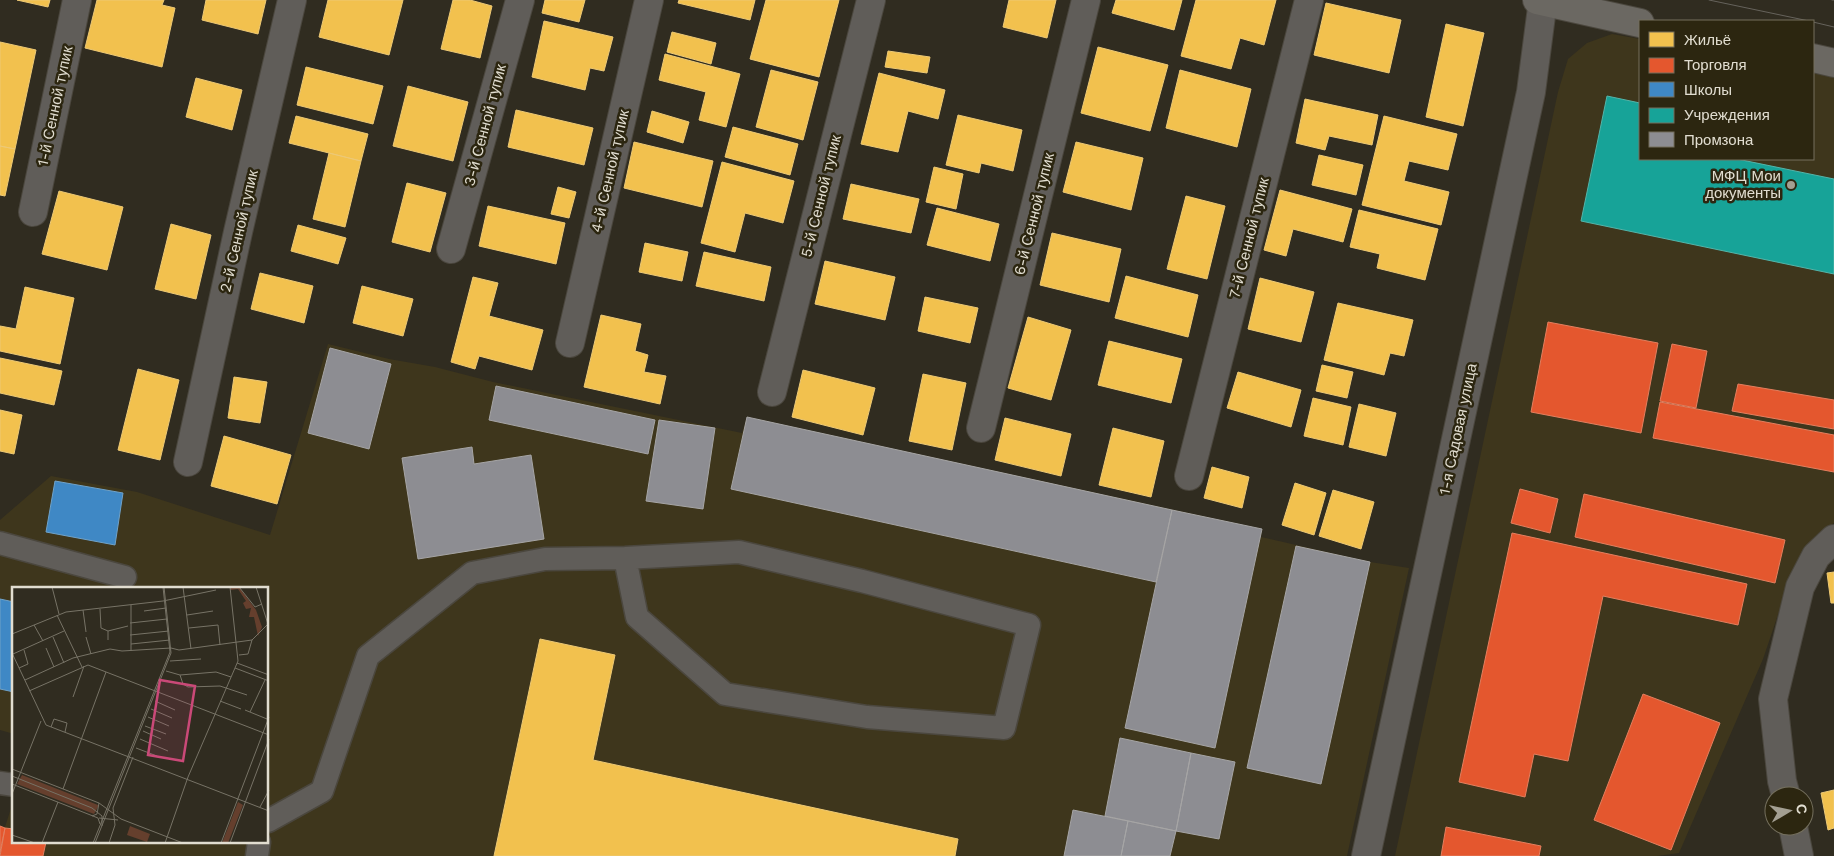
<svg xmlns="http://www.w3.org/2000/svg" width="1834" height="856" viewBox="0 0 1834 856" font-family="'Work Sans',sans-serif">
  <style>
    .built { fill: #3e361c }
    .homes { fill: #f2c14e; stroke: #edc975 }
    .shops { fill: #e4572e; stroke: #e37f5f }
    .schools { fill: #3f88c5; stroke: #70a2c8 }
    .public { fill: #17a398; stroke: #54b4a9 }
    .industry { fill: #8d8d92; stroke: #a6a5a5 }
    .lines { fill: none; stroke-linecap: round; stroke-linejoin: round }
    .lane-casing { stroke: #4b473e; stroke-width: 25 }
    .street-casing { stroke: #4b473e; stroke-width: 30 }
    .secondary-casing { stroke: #4b473e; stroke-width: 30 }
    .lane { stroke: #605d59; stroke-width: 22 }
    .street { stroke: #605d59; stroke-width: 28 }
    .secondary { stroke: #6b6862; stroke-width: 28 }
    .tram { stroke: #66635c; stroke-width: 1 }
    .poi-dot { fill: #a39f92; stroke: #2c2610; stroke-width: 2 }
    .labels { text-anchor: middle; stroke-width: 5; stroke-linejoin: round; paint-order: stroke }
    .street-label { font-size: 15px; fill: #e1ddd0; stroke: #2c2610 }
    .poi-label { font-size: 15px; fill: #e1ddd0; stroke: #2c2610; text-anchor: end }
    .inset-road { fill: none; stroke: #777366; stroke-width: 1 }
    .view { fill: #ca4978; fill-opacity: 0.15; stroke: #ca4978; stroke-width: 2.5 }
    .inset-edge { fill: none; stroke: #e1ddd0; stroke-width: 2.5 }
  </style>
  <rect width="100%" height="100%" fill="#302c20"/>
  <!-- built -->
  <path class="built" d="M1612 34 1640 39V159H1813V72L1834 76V523L1815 538 1788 585 1763 659 1679 853 1657 856H1395L1558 92 1568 59 1587 43Z
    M328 344 389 359 435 367 493 382 742 433 747 417 1262 529 1261 537 1370 562 1409 568 1347 856H0V826L5 827 14 799V842H268V588H14V734L0 730V520L51 476 137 492 270 535Z"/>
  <!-- homes -->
  <path class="homes" d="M17 0H50L48 7Z
    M97 0H164L162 5 175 8 162 67 85 48Z
    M206 0H266L258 34 202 20Z
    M328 0H403L389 55 319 37Z
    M453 0H470L492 6 480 58 441 49Z
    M545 0H585L579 22 542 13Z
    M679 0H755L750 20 678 3Z
    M766 0H839L819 77 750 59Z
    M1009 0H1056L1047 38 1003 27Z
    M1116 0H1182L1174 30 1112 13Z
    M1196 0H1276L1264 45 1240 38 1231 69 1181 56Z
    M1326 3 1401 20 1389 73 1314 55Z
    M544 21 613 37 604 71 590 68 585 90 532 77Z
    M1446 24 1484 33 1463 126 1426 117Z
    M672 32 716 43 711 64 667 52Z
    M0 42 36 50 15 149 0 146Z
    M1098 47 1168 65 1150 131 1081 113Z
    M888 51 930 57 927 73 885 67Z
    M665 54 740 74 726 127 699 120 706 92 659 80Z
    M306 67 383 86 373 124 297 105Z
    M771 70 818 82 803 140 756 127Z
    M1180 70 1251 89 1237 147 1166 128Z
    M879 73 945 90 938 119 908 111 898 152 861 144Z
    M196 78 242 90 232 130 186 117Z
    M408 86 468 102 453 161 393 146Z
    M1305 99 1378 115 1372 145 1329 136 1325 150 1296 143Z
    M516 110 593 128 584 165 508 147Z
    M652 111 689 122 683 143 647 132Z
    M958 115 1022 130 1013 171 981 163 979 173 946 165Z
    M296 116 368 134 361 161 289 143Z
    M1384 116 1457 134 1448 170 1409 161 1404 181 1449 192 1441 225 1362 205Z
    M733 127 798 144 790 175 725 157Z
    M634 142 713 161 702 207 624 188Z
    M1076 142 1143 158 1131 210 1063 192Z
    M0 146 15 149 5 196 0 195Z
    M329 153 361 161 345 227 313 219Z
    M1319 155 1363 165 1356 195 1312 185Z
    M722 162 794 181 783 223 745 213 735 252 701 243Z
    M934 167 963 174 956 209 926 202Z
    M407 183 446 193 430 252 392 242Z
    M851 184 919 199 911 233 843 219Z
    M558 187 576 192 569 218 551 214Z
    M1280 190 1352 209 1343 242 1293 229 1286 256 1264 250Z
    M59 191 123 207 107 270 42 254Z
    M1186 196 1225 206 1207 279 1167 269Z
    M488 206 565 223 556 264 479 246Z
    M937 208 999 224 990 261 927 245Z
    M1359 210 1438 229 1425 280 1377 268 1380 254 1350 247Z
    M171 224 211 235 196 299 155 289Z
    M298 225 346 238 338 264 291 251Z
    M1052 233 1121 249 1109 302 1040 285Z
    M645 243 688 252 682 281 639 272Z
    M704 252 771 267 764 301 696 286Z
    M825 261 895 277 885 320 815 304Z
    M260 273 313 286 304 323 251 309Z
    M1126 276 1198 295 1188 337 1115 318Z
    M473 277 498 283 489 316 543 330 532 370 479 356 475 369 451 362Z
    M1260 278 1314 292 1301 342 1248 329Z
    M362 286 413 299 403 336 353 323Z
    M25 287 74 298 60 364 0 351V326L16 329Z
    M925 297 978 308 970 343 918 331Z
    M1338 303 1413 320 1404 356 1390 353 1384 375 1324 360Z
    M601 315 641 324 635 351 648 355 644 372 666 376 660 404 584 387Z
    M1028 317 1071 330 1051 400 1008 388Z
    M1109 341 1182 359 1171 403 1098 385Z
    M0 358 62 371 54 405 0 393Z
    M1322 365 1353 372 1347 398 1316 391Z
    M138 369 179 380 160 460 118 450Z
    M803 370 875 388 863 435 792 417Z
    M1238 372 1301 390 1291 427 1227 408Z
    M923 374 966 383 952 450 909 441Z
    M234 377 267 382 260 423 228 418Z
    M1313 398 1351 407 1343 445 1304 436Z
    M1359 404 1396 413 1386 456 1349 447Z
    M0 410 22 415 14 454 0 451Z
    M1005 418 1071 434 1061 476 995 460Z
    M1113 428 1164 441 1151 497 1099 485Z
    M224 436 291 455 277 504 211 486Z
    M1212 467 1249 477 1242 508 1204 498Z
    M1295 483 1326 493 1314 535 1282 525Z
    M1333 490 1374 502 1361 549 1319 536Z
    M1834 572V603H1831L1827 573Z
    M540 639 615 655 593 760 958 839 955 856H494Z
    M1834 790V828L1828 830 1821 793Z"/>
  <!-- shops -->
  <path class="shops" d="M1548 322 1658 343 1641 433 1531 412Z
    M1672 344 1707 351 1696 408 1660 401Z
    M1738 384 1834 400V429L1732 411Z
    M1660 402 1834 435V472L1653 438Z
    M1520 489 1558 499 1550 533 1511 523Z
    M1584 494 1785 540 1775 583 1575 537Z
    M1512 533 1747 584 1738 625 1603 596 1568 761 1534 754 1525 797 1459 782Z
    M1643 694 1720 723 1671 850 1594 820Z
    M0 826 5 828 0 852Z
    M1446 827 1541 846 1539 856H1441Z
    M5 828 14 829V842H46L43 856H0Z"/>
  <!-- schools -->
  <path class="schools" d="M55 481 123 493 115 545 46 532Z
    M0 599 14 602V692L0 689Z"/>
  <!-- public -->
  <path class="public" d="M1607 96 1640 103V159H1737L1834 179V274L1581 221Z"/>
  <!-- industry -->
  <path class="industry" d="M330 348 391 364 369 449 308 433Z
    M496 386 655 420 648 454 489 420Z
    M747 417 1172 510 1156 582 731 489Z
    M659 420 715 428 703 509 646 501Z
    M472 447 474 464 531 455 544 539 418 559 402 458Z
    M1172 510 1262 529 1215 748 1125 728Z
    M1296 546 1370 562 1321 784 1247 768Z
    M1120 738 1191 753 1176 831 1105 816Z
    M1191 753 1235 762 1219 839 1176 831Z
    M1073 810 1128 821 1121 856H1064Z
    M1128 821 1176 831 1170 856H1121Z"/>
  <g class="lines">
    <defs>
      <path id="lane" d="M0 543 125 577
        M0 783 14 785
        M268 821 322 791 368 656 472 573 545 559 625 558 739 552 862 581 1029 625 1004 728 867 717 725 694 637 617 625 558
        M257 856 259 842"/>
      <path id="street" d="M33 212 77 0
        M451 249 520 0
        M570 343 649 0
        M772 392 871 0
        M981 428 1086 0
        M188 462 238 232 292 0
        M1189 476 1309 0
        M1786 796 1782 781 1773 699 1800 587 1816 556 1834 539
        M1793 826 1799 856
        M1366 856 1531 92 1543 0"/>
      <path id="secondary" d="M1537 0 1640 23
        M1813 58 1834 63"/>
    </defs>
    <!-- lane casing -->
    <use href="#lane" class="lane-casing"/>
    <!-- street casing -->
    <use href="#street" class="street-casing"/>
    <!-- secondary casing -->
    <use href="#secondary" class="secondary-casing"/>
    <!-- lane -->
    <use href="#lane" class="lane"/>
    <!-- street -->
    <use href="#street" class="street"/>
    <!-- secondary -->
    <use href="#secondary" class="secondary"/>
    <!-- tram -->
    <path class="tram" d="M1709 0 1809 21
      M1832 0H1834
      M1813 22 1834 27"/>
  </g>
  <!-- markers -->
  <circle class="poi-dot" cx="1791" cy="185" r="5"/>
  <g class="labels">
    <!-- street labels -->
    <g class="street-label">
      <text transform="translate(55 106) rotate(-78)" y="5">1-й Сенной тупик</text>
      <text transform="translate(485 125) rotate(-75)" y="5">3-й Сенной тупик</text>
      <text transform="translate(610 171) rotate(-77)" y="5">4-й Сенной тупик</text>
      <text transform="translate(821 196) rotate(-76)" y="5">5-й Сенной тупик</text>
      <text transform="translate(1034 214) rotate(-76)" y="5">6-й Сенной тупик</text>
      <text transform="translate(239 231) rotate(-77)" y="5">2-й Сенной тупик</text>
      <text transform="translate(1249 238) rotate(-76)" y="5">7-й Сенной тупик</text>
      <text transform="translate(1458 429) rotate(-78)" y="5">1-я Садовая улица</text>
    </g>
    <!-- poi labels -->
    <g class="poi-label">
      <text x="1781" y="181">МФЦ Мои<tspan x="1781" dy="17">документы</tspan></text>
    </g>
  </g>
  <!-- overview -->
  <g transform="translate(12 587)">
    <rect width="256" height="256" fill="#302c20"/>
    <path d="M217 0H227L244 23 250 40 246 49 242 30H237L239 21 234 22 231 16 234 14 226 2 219 3ZM10 188 86 218V220L82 227 5 197ZM226 215 231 218 216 256H210ZM118 239 138 247 135 255 115 248Z" fill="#653f2d"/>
    <path class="inset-road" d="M40 0 47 27M171 0 179 62M227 0 243 20 250 17M119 18V64M88 22 89 41 96 44V53M71 23 74 45M132 24 154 21M45 28 70 80M175 28 201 24M118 36 155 32M22 38 31 54M177 41 206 38 208 58M96 44 116 39M0 47 54 25 151 14 204 3M118 48 157 44M41 50 52 76M74 50 79 67M119 57 158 53M34 61 42 80M0 66 34 138 257 224M1 67 52 44M227 68 236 67 240 53M158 74 189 72M225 76 257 88M7 81 16 77 12 63M223 81 257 94M154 84 168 88 204 85 219 90M168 88 171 97 176 100 208 99 235 108M13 93 61 71 98 62 110 64 159 61 167 63 240 53 256 37 244 0M17 104 76 78 257 148M61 110 72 79M143 114 163 123M208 114 229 122M139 122 160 131M233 123 255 132M238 125 253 93M136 130 157 139M133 139 154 147M39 140 42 132 55 136 53 145M131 144 149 152M128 152 156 164M124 161 145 169M0 182 87 216 109 232 171 256M0 189 80 221 90 229V239M0 197 86 231 88 237M51 202 94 85M0 207 29 134M248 220 257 203M80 229 85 227 87 216M87 231 106 233M0 248 23 256M30 256 46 215M81 256 158 65 151 0M83 256 159 66 152 0M97 256 103 238 101 221 121 170M153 256 176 190 226 74 218 0M209 256 257 130M218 256 257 152"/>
    <path class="view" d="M148 93 183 99 171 174 136 168Z"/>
    <rect width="256" height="256" class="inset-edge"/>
  </g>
  <!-- legend -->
  <rect x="1639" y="20" width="175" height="140" fill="#2c2610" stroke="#746f5d"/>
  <rect x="1649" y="32" width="25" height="15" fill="#f2c14e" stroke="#746f5d"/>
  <text x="1684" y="45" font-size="15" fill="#e1ddd0">Жильё</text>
  <rect x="1649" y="58" width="25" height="15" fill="#e4572e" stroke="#746f5d"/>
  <text x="1684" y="70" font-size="15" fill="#e1ddd0">Торговля</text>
  <rect x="1649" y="82" width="25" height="15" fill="#3f88c5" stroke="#746f5d"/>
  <text x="1684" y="95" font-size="15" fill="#e1ddd0">Школы</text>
  <rect x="1649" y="108" width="25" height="15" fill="#17a398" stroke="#746f5d"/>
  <text x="1684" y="120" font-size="15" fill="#e1ddd0">Учреждения</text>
  <rect x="1649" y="132" width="25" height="15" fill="#8d8d92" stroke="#746f5d"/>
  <text x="1684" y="145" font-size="15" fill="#e1ddd0">Промзона</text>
  <!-- north arrow -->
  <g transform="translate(1789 811) rotate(81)"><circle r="24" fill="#2c2610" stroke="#746f5d"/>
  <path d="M0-4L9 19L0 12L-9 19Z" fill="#a39f92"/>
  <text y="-8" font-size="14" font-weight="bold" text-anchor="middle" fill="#e1ddd0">С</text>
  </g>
</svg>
